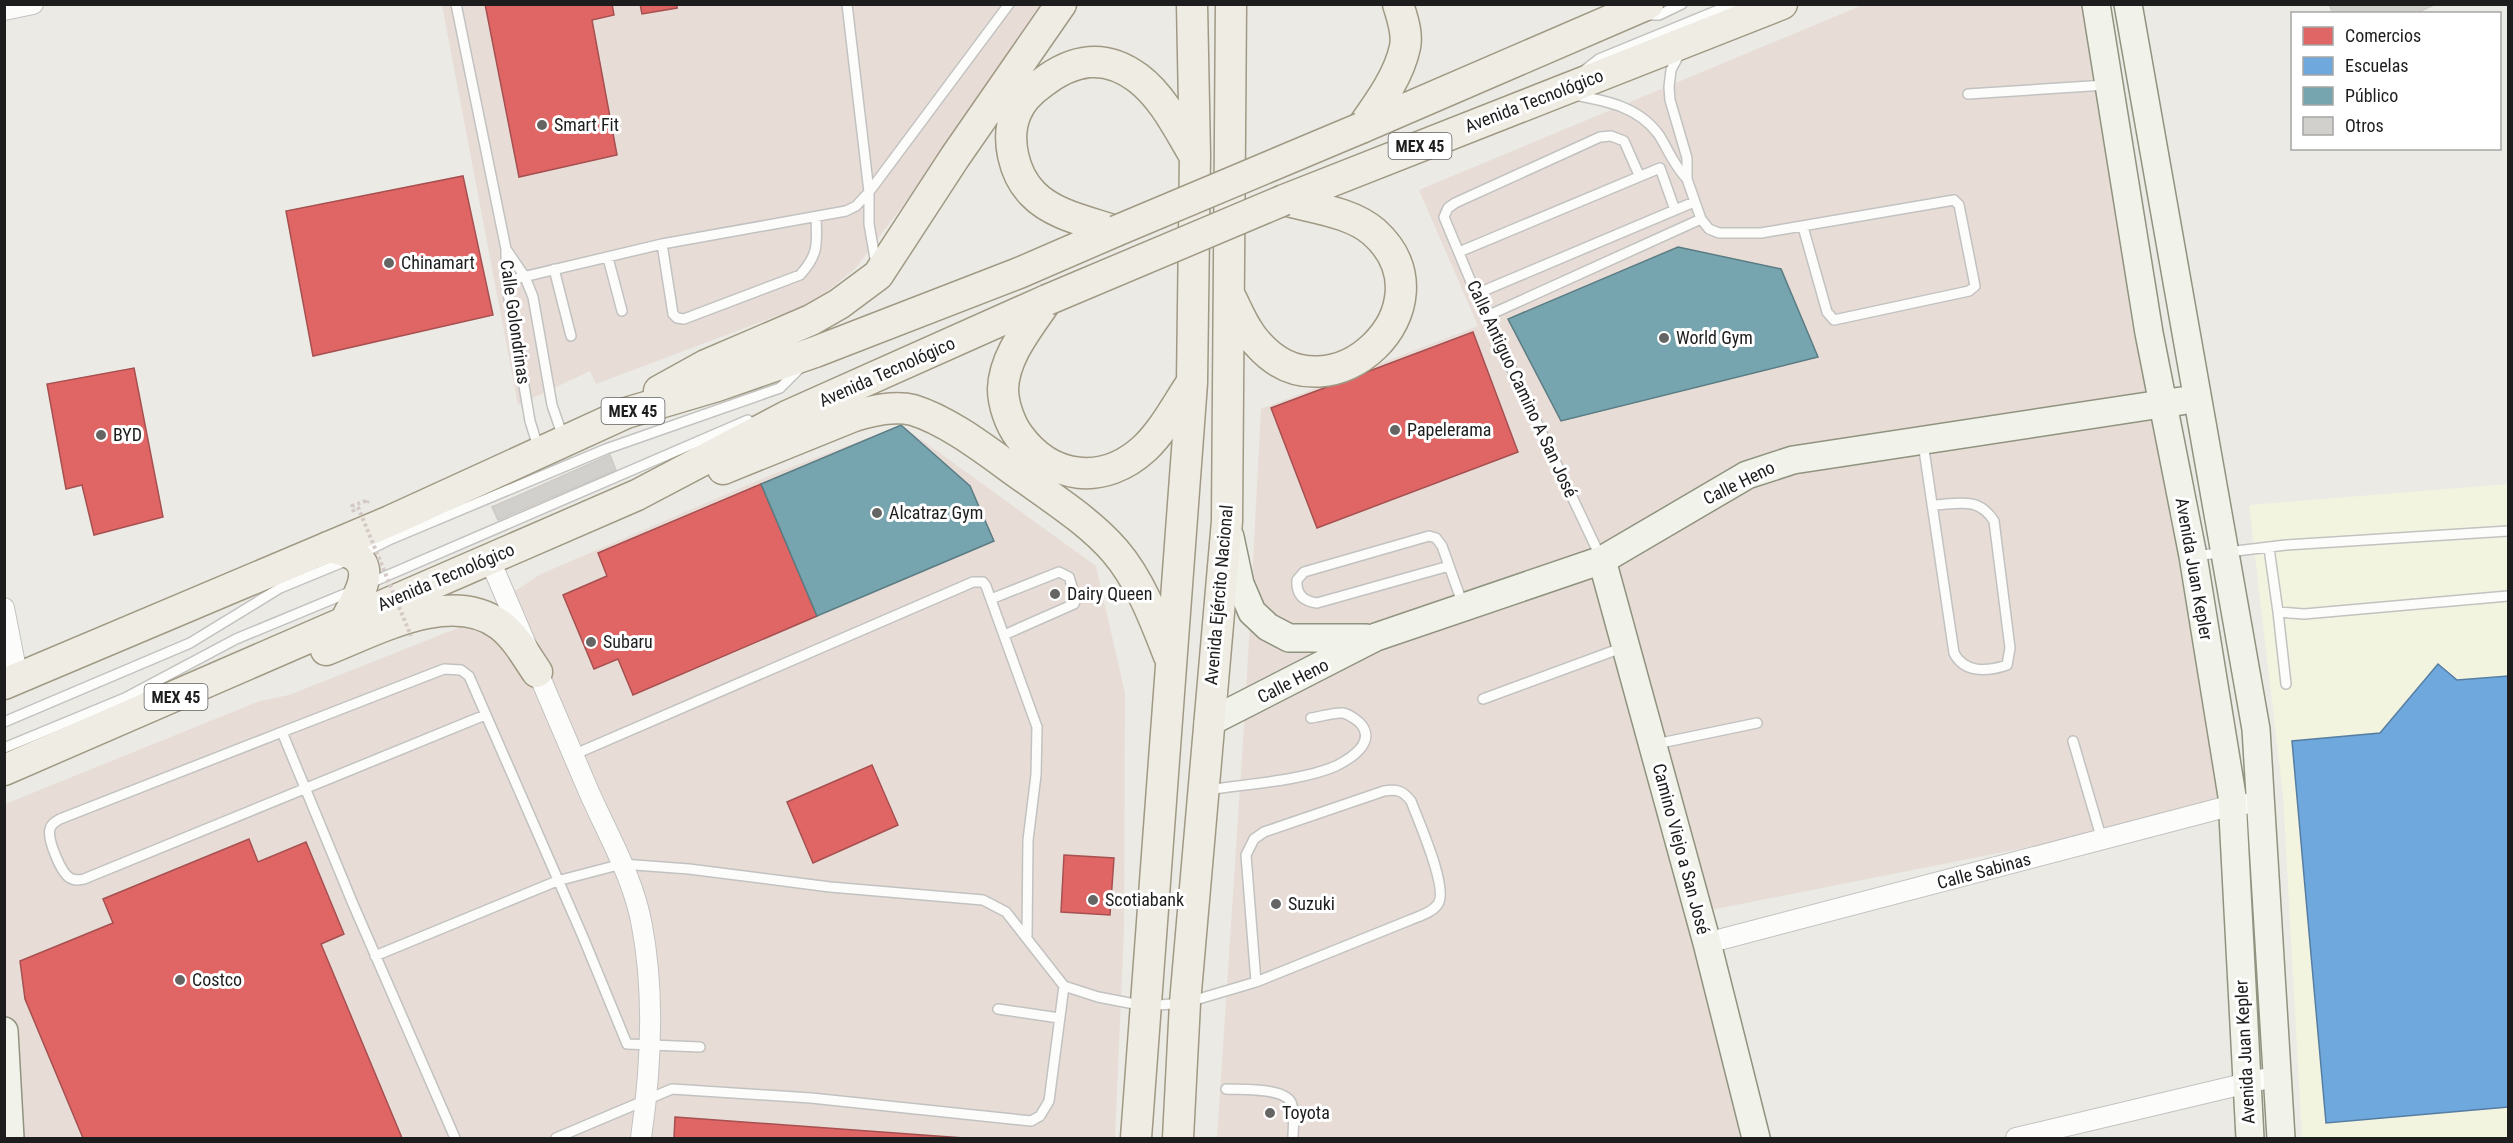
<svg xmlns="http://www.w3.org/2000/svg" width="2513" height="1143" viewBox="0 0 2513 1143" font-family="'Roboto Condensed',sans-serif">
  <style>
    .commercial { fill: #e8dcd7 }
    .education { fill: #f3f4e0 }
    .shops { fill: #e06666; stroke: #a65050; stroke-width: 1.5 }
    .schools { fill: #6fa8dc; stroke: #567ea3; stroke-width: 1.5 }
    .public { fill: #76a5af; stroke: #5b7c83; stroke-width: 1.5 }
    .building { fill: #d2d0cc; stroke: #cecbc7; stroke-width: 1.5 }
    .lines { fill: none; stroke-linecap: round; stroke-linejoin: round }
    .lane-casing { stroke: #c2c2c0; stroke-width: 12 }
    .street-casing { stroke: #c2c2c0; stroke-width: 22 }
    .secondary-casing { stroke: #90937f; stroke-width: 30 }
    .primary-casing { stroke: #a09984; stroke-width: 33 }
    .path { stroke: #d4c9c6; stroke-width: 4; stroke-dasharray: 3 3; stroke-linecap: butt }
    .lane { stroke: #fcfcfb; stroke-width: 9 }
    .street { stroke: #fcfcfb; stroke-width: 20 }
    .secondary { stroke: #f1f2ea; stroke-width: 27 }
    .primary { stroke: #efece4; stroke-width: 30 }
    .primary-bridge-casing { stroke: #a09984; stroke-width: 33; stroke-linecap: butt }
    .path-bridge { stroke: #d4c9c6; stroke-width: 4; stroke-dasharray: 3 3; stroke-linecap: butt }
    .primary-bridge { stroke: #efece4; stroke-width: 30 }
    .poi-dot { fill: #656563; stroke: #fff; stroke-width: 2 }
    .labels { text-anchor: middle; stroke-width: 6; stroke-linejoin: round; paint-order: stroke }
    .shield { fill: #fff; stroke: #616161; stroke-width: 1.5 }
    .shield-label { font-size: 16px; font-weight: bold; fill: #1d1d1d }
    .street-label { font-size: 18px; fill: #1d1d1d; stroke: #fff }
    .poi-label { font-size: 18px; fill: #1d1d1d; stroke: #fff; text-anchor: start }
  </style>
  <rect width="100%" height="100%" fill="#ebeae5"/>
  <!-- commercial -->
  <path class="commercial" d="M442 5H1042L913 192 855 269 814 302 596 384 590 371 518 405Z
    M1863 5H2087L2232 807 1690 914 1743 1138H1217L1246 695 1261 409 1478 326 1419 190Z
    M901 425 1096 566 1125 693 1124 930 1115 1138H5V804L260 701 289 695 458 628 541 574 771 475Z"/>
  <!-- education -->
  <path class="education" d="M2508 484V1138H2302L2283 795 2249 505Z"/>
  <!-- shops -->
  <path class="shops" d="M485 4H612L614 15 592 20 617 155 519 177Z
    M640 4H677V8L642 14Z
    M463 176 493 315 313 356 286 211Z
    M1473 332 1518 452 1317 528 1271 408Z
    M134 368 163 517 94 535 82 485 66 489 47 384Z
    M761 484 817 616 633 695 618 659 594 669 563 595 607 576 598 553Z
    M872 765 898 825 813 863 787 802Z
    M249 839 258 862 306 842 344 934 321 944 402 1138H83L25 999 20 961 113 923 103 899Z
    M1064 855 1114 858 1110 915 1061 912Z
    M675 1117 964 1138H674Z"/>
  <!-- schools -->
  <path class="schools" d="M2438 664 2457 680 2508 676V1107L2326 1123 2292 741 2380 733Z"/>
  <!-- public -->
  <path class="public" d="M1678 247 1781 269 1818 357 1561 421 1508 319Z
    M901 425 970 486 994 541 817 616 761 484Z"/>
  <!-- building -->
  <path class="building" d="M2329 4H2436L2414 14H2333Z
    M610 455 616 470 498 520 492 507Z"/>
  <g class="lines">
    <defs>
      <path id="lane" d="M456 4 506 249V281L530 421 539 450
        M847 4 869 192
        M1647 15H1659L1682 4
        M1680 53 1671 70 1669 87 1670 100 1687 158V179L1701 219 1709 229 1719 233H1761L1954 200 1959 205 1975 286 1969 291 1834 320 1827 312 1803 227
        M1586 69 1599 59 1733 4
        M1968 94 2106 85
        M1575 95C1607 101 1639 107 1659 135 1669 151 1673 164 1687 179
        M869 192 1009 4
        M662 244 673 314 677 318 684 319 800 275C819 254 817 244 816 217
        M506 249 525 277 533 297 552 405 563 437
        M1459 252 1660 168 1675 210
        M608 258 622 311
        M554 269 571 336
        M506 281 662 244 846 211 856 206 869 192V224L876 264
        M1476 294 1694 202
        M1487 316 1701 219
        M1923 443 1954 653C1964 673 1987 672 2007 665L2010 648 1994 521C1978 496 1958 504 1932 505
        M2269 548 2278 612 2304 614 2508 596
        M361 554 391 539 606 449 780 388 799 369
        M2194 556 2286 545 2508 531
        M1601 558 1476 294 1444 217 1448 208 1455 203 1600 137 1611 136 1624 141 1639 175
        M1449 566 1317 603C1303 601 1296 594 1297 580L1304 572 1429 536 1436 538 1442 546 1463 605
        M370 583 748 420
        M991 599 1059 572 1069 577 1076 599 1074 604 1004 635
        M2278 612 2286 684
        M1483 699 1624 647
        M4 722 190 643 280 588 348 560
        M282 732 444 669 461 670 469 676 583 937 627 1044 700 1047
        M2073 741 2102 840
        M1656 744 1757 723
        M4 748 125 698 236 639 352 591
        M573 755 973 582H983L986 586 1037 727 1036 775 1028 840 1027 936
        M1208 790C1246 784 1301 781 1336 766 1352 758 1378 741 1359 722 1355 719 1349 714 1343 713 1334 712 1320 717 1311 718
        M375 956 557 881 622 864 689 869 830 887 983 900 1006 912 1064 986 1098 997 1145 1006 1185 1003 1256 982 1410 920C1419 916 1432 913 1438 904 1449 889 1418 820 1411 801 1403 791 1398 789 1384 791L1264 832 1254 839 1246 855 1256 982
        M998 1009 1059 1018
        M1226 1089C1242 1090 1288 1087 1292 1105 1295 1115 1293 1128 1293 1138
        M455 1138 353 904 282 732 60 819C55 822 51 824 50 829 47 839 61 873 70 878 75 881 79 880 84 879L485 715
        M556 1138 672 1089 811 1098 1031 1121 1040 1116 1049 1101 1064 986"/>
      <path id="street" d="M4 10 33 4
        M489 558C522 636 555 714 589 792 608 835 634 879 642 926 655 995 651 1069 641 1138
        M4 608 15 664 23 677
        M1707 943 2233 805 2245 804
        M2016 1138 2277 1076"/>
      <path id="secondary" d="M2096 4 2149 333 2193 556 2232 796 2250 1138
        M2128 4 2256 729 2281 1138
        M1230 537 1240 584 1252 612 1268 627 1289 638H1366
        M1602 560 1707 943 1756 1138
        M1208 723 1376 637 1602 560 1747 475 1793 460 2181 401
        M4 1031 10 1138"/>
      <path id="primary" d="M1362 127C1379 103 1399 76 1405 47 1408 33 1402 17 1398 4
        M1361 128 1648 4
        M1284 200 1782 4
        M1116 231C1089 222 1053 215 1033 194 1014 175 1005 139 1016 113 1021 101 1032 90 1042 83 1073 59 1105 53 1138 78 1163 97 1178 128 1194 155
        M1231 298C1239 314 1246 332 1259 345 1331 425 1456 306 1374 232 1351 212 1313 208 1284 200
        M1047 300C1029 327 1004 356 1003 389 1003 404 1010 424 1019 436 1051 480 1104 486 1145 448 1163 431 1176 406 1190 385
        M659 391 706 365 811 320 839 304 878 275 955 157 1061 4
        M723 469 854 416C872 411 894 405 913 410 952 422 993 456 1026 479 1056 501 1090 522 1115 551 1140 580 1155 620 1169 656
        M328 547C337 549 348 551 355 556 377 572 354 602 346 620
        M326 650C375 631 451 588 500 625 516 637 526 656 537 672
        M4 684 390 521 626 413 717 386 815 352 1019 273 1116 231
        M4 770 637 495 787 416 1047 300
        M1136 1138 1192 383 1195 156 1192 4
        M1178 1138 1185 1003 1227 521 1231 4"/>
    </defs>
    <!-- lane casing -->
    <use href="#lane" class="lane-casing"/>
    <!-- street casing -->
    <use href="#street" class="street-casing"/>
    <!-- secondary casing -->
    <use href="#secondary" class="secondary-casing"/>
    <!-- primary casing -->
    <use href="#primary" class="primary-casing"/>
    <!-- path -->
    <path class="path" d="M354 512 352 506 368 500 367 503"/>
    <!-- lane -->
    <use href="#lane" class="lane"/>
    <!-- street -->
    <use href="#street" class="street"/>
    <!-- secondary -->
    <use href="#secondary" class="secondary"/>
    <!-- primary -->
    <use href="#primary" class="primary"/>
    <defs>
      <path id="primary-bridge" d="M1116 231 1361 128
        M1047 300 1284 200"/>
    </defs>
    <!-- primary-bridge casing -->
    <use href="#primary-bridge" class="primary-bridge-casing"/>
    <!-- path-bridge -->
    <path class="path-bridge" d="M358 507 411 636"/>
    <!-- primary-bridge -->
    <use href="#primary-bridge" class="primary-bridge"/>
  </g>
  <!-- markers -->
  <g class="poi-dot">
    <circle cx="542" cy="125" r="6"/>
    <circle cx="389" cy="263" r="6"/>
    <circle cx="1664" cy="338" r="6"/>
    <circle cx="1395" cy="430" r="6"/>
    <circle cx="101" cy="435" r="6"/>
    <circle cx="877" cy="513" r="6"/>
    <circle cx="1055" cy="594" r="6"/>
    <circle cx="591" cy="642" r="6"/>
    <circle cx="1093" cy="900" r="6"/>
    <circle cx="1276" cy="904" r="6"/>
    <circle cx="180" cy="980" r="6"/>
    <circle cx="1270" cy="1113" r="6"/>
  </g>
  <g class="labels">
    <!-- shield labels -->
    <g class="shield">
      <rect x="1388.5" y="133" width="63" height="26" rx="4.5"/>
      <rect x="601.5" y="398" width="63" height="26" rx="4.5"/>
      <rect x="144.5" y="684" width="63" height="26" rx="4.5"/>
    </g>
    <g class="shield-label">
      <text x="1420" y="152">MEX 45</text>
      <text x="633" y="417">MEX 45</text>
      <text x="176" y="703">MEX 45</text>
    </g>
    <!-- street labels -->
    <g class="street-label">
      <text transform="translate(1534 101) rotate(-21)" y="6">Avenida Tecnológico</text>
      <text transform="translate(515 322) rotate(82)" y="6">Calle Golondrinas</text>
      <text transform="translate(887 372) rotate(-24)" y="6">Avenida Tecnológico</text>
      <text transform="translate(1522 389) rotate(65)" y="6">Calle Antiguo Camino A San José</text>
      <text transform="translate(1739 483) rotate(-26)" y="6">Calle Heno</text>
      <text transform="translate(2194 569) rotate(80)" y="6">Avenida Juan Kepler</text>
      <text transform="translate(446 577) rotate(-23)" y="6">Avenida Tecnológico</text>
      <text transform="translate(1219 595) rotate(-85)" y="6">Avenida Ejército Nacional</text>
      <text transform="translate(1293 681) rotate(-27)" y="6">Calle Heno</text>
      <text transform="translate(1681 849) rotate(75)" y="6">Camino Viejo a San José</text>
      <text transform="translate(1984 871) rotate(-15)" y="6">Calle Sabinas</text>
      <text transform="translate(2245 1052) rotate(-93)" y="6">Avenida Juan Kepler</text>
    </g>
    <!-- poi labels -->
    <g class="poi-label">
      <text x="554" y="131">Smart Fit</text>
      <text x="401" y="269">Chinamart</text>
      <text x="1676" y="344">World Gym</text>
      <text x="1407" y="436">Papelerama</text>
      <text x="113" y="441">BYD</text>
      <text x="889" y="519">Alcatraz Gym</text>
      <text x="1067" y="600">Dairy Queen</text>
      <text x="603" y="648">Subaru</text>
      <text x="1105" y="906">Scotiabank</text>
      <text x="1288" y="910">Suzuki</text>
      <text x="192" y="986">Costco</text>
      <text x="1282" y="1119">Toyota</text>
    </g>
  </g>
  <!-- border -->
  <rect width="2513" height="1143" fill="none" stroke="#1d1d1d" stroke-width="12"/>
  <!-- legend -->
  <rect x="2291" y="12" width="210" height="138" fill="#ffffff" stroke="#a5a5a5" stroke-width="1.5"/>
  <rect x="2303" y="27" width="30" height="18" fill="#e06666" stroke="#a5a5a5" stroke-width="1.5"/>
  <text x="2345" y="42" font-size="18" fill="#1d1d1d">Comercios</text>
  <rect x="2303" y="57" width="30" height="18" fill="#6fa8dc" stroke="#a5a5a5" stroke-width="1.5"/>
  <text x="2345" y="72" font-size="18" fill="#1d1d1d">Escuelas</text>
  <rect x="2303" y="87" width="30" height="18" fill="#76a5af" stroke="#a5a5a5" stroke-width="1.5"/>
  <text x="2345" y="102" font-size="18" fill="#1d1d1d">Público</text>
  <rect x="2303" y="117" width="30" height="18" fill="#d2d0cc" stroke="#a5a5a5" stroke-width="1.5"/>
  <text x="2345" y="132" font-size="18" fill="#1d1d1d">Otros</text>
</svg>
